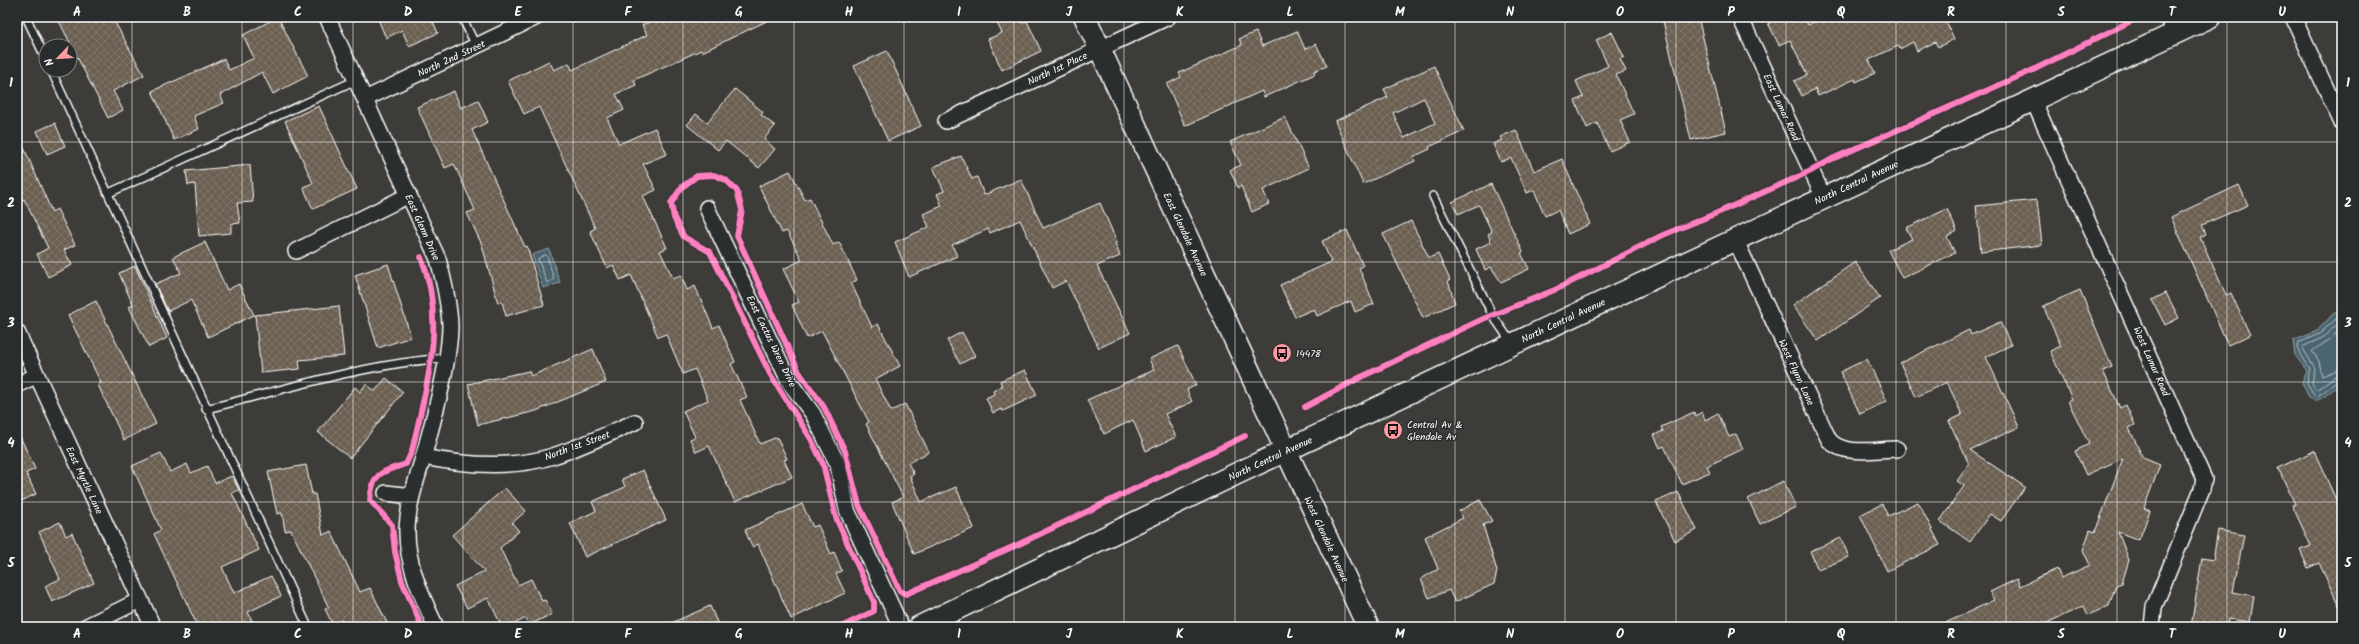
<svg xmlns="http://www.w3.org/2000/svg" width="2359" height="644" viewBox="0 0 2359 644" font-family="Kalam,sans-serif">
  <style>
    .water { fill: #4b656f; stroke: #93a3a9 }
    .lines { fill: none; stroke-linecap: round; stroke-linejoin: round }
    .shore { stroke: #b7c1c5; stroke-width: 1 }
    .building { fill: url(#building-cross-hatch); stroke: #fff; fill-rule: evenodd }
    .lane-casing { stroke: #fff; stroke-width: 10 }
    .street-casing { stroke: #fff; stroke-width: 18 }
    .secondary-casing { stroke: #fff; stroke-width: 24 }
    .lane { stroke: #2a2d2e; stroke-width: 7 }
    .street { stroke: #2a2d2e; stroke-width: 15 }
    .secondary { stroke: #2a2d2e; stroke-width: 21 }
    .cycleway-casing { stroke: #2a2d2e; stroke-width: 8 }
    .cycleway { stroke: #ff80c0; stroke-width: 6 }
    .grid { fill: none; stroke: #fff; stroke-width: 1; stroke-opacity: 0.55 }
    .labels { text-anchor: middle; stroke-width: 3; stroke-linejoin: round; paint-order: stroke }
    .street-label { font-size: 10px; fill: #fff; stroke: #2a2d2e }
    .poi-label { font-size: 10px; fill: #fff; stroke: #2a2d2e; text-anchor: start }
    .neatline { fill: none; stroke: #fff; stroke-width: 1.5 }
    .grid-label { font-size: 13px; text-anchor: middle; font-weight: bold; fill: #fff }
  </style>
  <defs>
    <pattern id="building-cross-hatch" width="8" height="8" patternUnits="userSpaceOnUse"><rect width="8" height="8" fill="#6b5f51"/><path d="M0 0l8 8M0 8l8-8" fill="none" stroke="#81776b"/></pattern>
  </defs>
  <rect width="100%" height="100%" fill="#3e3c38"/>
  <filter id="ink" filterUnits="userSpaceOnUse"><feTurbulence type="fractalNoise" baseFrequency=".025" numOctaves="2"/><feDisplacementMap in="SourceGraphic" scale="8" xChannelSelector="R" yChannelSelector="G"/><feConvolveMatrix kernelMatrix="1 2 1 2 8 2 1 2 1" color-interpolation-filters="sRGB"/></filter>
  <g filter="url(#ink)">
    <!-- water -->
    <path class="water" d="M549 249 560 283 543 288 532 255Z
      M2342 310V382L2324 397 2315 401 2309 397 2302 383 2307 371 2295 355 2293 341 2317 331 2333 314Z"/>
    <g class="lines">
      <!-- shore -->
      <path class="shore" d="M545 255 547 256 554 279 547 283 538 259Z
        M2342 314 2319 334 2298 343 2297 348 2310 369 2307 383 2315 396C2326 395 2330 381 2342 379
        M2342 320 2322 338 2302 347 2315 368 2312 383 2316 390 2335 376 2342 374
        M2342 326 2332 338 2312 351 2319 361 2322 376 2342 368"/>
    </g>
    <!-- building -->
    <path class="building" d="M67 17H112L144 75 113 91 123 110 108 118 59 21Z
      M278 17 308 76 273 94 262 72 220 95 224 103 194 116 199 129 174 140 152 91 224 59 229 70 254 58 243 35Z
      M377 17H431L438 33 409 46 402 30 386 38Z
      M660 17H775L702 52 701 50 634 80 636 85 616 94 624 110 607 118 619 144 655 128 667 154 643 164 656 190 643 196 667 248 660 251 673 278 681 275 687 290 695 286 713 328 719 325 735 362 731 364 747 397 740 400 760 444 777 437 787 459 784 460 792 477 735 502 709 446 696 452 690 439 695 437 683 411 708 400 695 369 683 374 666 334 658 337 631 275 620 280 613 265 607 268 590 231 595 228 539 107 524 114 508 81 549 61 554 70 569 63 572 70 647 35 642 25Z
      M994 17H1018L1021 23 1027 21 1041 51 1002 70 988 39 1002 33Z
      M1682 17H1698L1726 132 1691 140 1663 21Z
      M1782 17H1804L1808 25 1824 17H1944L1954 39 1938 47 1935 42 1917 51 1913 42 1900 49 1898 46 1869 60 1875 73 1856 82 1855 79 1818 96 1815 89 1802 96 1794 81 1807 75 1790 40 1779 45 1768 23Z
      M1297 31 1305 49 1316 44 1327 66 1314 71 1315 74 1264 97 1262 91 1185 126 1167 84 1181 77 1179 73 1242 45 1239 39 1256 32 1262 46Z
      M1612 32 1624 57 1620 59 1626 71 1616 75 1634 114 1620 120 1630 142 1610 151 1597 123 1587 128 1575 101 1583 97 1576 81 1608 66 1596 40Z
      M887 51 921 126 888 141 854 66Z
      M1434 66 1464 131 1429 147 1430 149 1413 157 1415 161 1363 184 1335 121 1388 97 1384 89ZM1424 98 1435 123 1404 138 1393 113Z
      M735 89 763 112 761 115 775 126 764 139 775 149 759 168 726 141 718 150 687 125 696 114 707 123Z
      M454 91 461 108 478 100 488 122 472 130 525 247 527 246 544 305 506 316 502 302 498 303 482 245 467 213 475 210 454 164 445 168 417 107Z
      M319 106 357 189 313 209 303 187 313 183 285 121Z
      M1285 117 1309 168 1263 190 1269 204 1252 212 1241 186 1238 188 1230 170 1241 165 1230 142Z
      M55 123 65 146 47 154 37 131Z
      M1516 130 1534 171 1562 159 1590 224 1568 234 1558 210 1545 216 1534 190 1527 193 1511 158 1501 162 1493 144 1502 140 1500 137Z
      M17 132 52 212 57 209 75 245 64 250 72 265 48 277 37 254 48 248 24 199 17 202Z
      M961 156 972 179 977 177 984 195 1021 179 1043 228 1100 203 1117 242 1115 243 1120 256 1097 266 1130 333 1099 348 1066 281 1052 288 1020 220 990 233 988 229 952 245 957 256 909 277 895 242 929 227 923 214 942 206 937 194 944 191 933 167Z
      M250 165 253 202 237 203 240 223 231 224V233L199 236 195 184 188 185 186 171Z
      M790 171 805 200 810 198 833 245 839 242 857 280 851 283 872 327 878 324 900 366 875 379 891 411 905 404 929 452 908 463 914 474 910 476 921 502 956 487 974 528 914 554 892 502 903 497 866 424 869 422 822 331 807 338 792 305 799 302 783 269 802 260 787 231 782 233 759 186Z
      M1491 184 1523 252 1521 253 1529 269 1501 282 1491 267 1485 270 1476 249 1491 242 1488 234 1492 232 1479 205 1458 214 1452 202Z
      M2239 185 2248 205 2202 225 2206 234 2200 237 2226 295 2231 293 2250 335 2228 345 2171 217Z
      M2037 200 2042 245 1981 252 1976 206Z
      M1947 209 1957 231 1947 237 1955 253 1902 278 1888 250 1912 239 1906 228Z
      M1411 221 1429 258 1438 254 1450 280 1448 281 1455 303 1423 318 1383 234Z
      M1347 230 1363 266 1359 268 1374 304 1355 312 1351 301 1317 316 1314 309 1295 317 1280 285 1331 262 1322 241Z
      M205 242 227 290 239 284 254 315 208 337 191 300 168 311 155 284 181 273 173 257Z
      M1855 262 1880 298 1818 341 1793 305Z
      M388 264 411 337 378 348 355 275Z
      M135 266 167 338 149 347 129 307 133 305 119 273Z
      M2080 290 2112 367 2103 371 2120 408 2126 405 2135 425 2129 428 2143 458 2160 465 2144 508 2150 511 2139 540 2118 532 2129 560 2122 583 2116 585 2109 606 2088 615 2084 606 2038 627H1937L1994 600 1990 592 2017 579 2020 586 2057 569 2061 578 2090 565 2083 550 2090 530 2095 532 2123 458 2086 475 2075 451 2089 444 2068 401 2072 399 2050 351 2061 346 2043 306Z
      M2166 293 2179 318 2165 325 2152 300Z
      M96 301 156 424 124 440 98 385 101 383 68 315Z
      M339 306 344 356 299 360 300 369 261 373 255 315Z
      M2000 322 2011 345 1986 357 2019 427 1970 450 2025 487 2001 521 1990 514 1970 542 1940 521 1964 486 1957 481 1969 464 1949 421 1962 415 1947 382 1916 397 1900 363 1969 330 1971 335Z
      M962 332 975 356 960 364 947 340Z
      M1178 346 1196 385 1187 390 1192 402 1165 414 1176 437 1146 451 1133 420 1104 434 1087 400 1154 370 1149 359Z
      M593 349 606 382 536 411 478 425 468 384 529 371 531 376Z
      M1867 359 1887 401 1860 414 1840 372Z
      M1025 370 1037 395 1003 411 1001 409 993 413 986 398 994 394 993 391 1002 386 1000 381Z
      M386 378 403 392 350 458 318 432 355 387 360 392 366 384 375 391Z
      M1694 412 1695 416 1702 412 1705 420 1718 413 1729 437 1736 434 1743 449 1707 466 1710 472 1682 484 1664 446 1660 448 1654 435 1663 431 1661 427Z
      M17 430 35 469 26 473 36 494 17 503Z
      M2314 451 2342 513V612L2319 563 2308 568 2300 550 2311 546 2292 505 2295 504 2278 468Z
      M161 453 170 472 187 464 191 473 207 466 215 483 232 476 239 490 232 493 259 550 222 567 234 593 271 576 281 596 248 612 255 627H198L154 534 161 530 132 466Z
      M306 465 312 494H315L323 535 331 531 360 592 370 588 389 627H346L342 620 333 625 325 609 329 608 291 530 285 531 282 513 277 514 268 472Z
      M643 470 666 520 585 557 570 523 596 511 592 502 625 487 622 479Z
      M1783 481 1796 507 1760 524 1748 499Z
      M505 488 526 511 512 523 519 531 500 548 518 585 531 579 542 601 545 600 552 614 529 625 526 618 508 627H502L488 598 467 608 455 586 484 571 452 535Z
      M1678 492 1697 530 1675 541 1656 502Z
      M1480 500 1492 521 1483 525 1497 571 1494 584 1455 602 1449 590 1429 598 1421 579 1438 569 1425 537 1463 518 1459 511Z
      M1918 502 1940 545 1887 571 1860 515 1882 504 1888 516Z
      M802 504 813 527 818 525 831 554 834 552 842 571 836 574 845 593 791 619 758 544 752 547 745 530Z
      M60 522 66 536 72 533 94 583 52 602 45 586 60 579 39 532Z
      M2218 530 2244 535 2233 592 2254 596 2250 622 2228 619 2227 627H2191L2202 558 2213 560Z
      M1841 538 1849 557 1818 570 1810 551Z
      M710 606 719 627H662Z"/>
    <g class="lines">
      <defs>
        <path id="lane" d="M26 17 46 59
          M462 17 476 46
          M51 70 308 627
          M109 193 356 80
          M1433 196 1493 316 1511 342
          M206 409C286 389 364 364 446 358"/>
        <path id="street" d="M327 17 438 259C444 281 449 302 450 325 450 362 433 421 423 458 416 481 408 505 407 529 406 563 422 597 436 627
          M1740 17 1824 198
          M2168 17 2175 33
          M2293 17 2342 123
          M365 99 537 17
          M2033 100 2204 479 2202 489 2154 607 2152 627
          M946 121 1168 17
          M707 208 790 383 813 414 838 465 847 510 901 627
          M1735 239 1829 440C1844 457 1876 449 1897 449
          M296 251 409 195
          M17 332 153 627
          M17 385 37 375
          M423 457C464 465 513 469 553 456 581 447 608 434 635 422
          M386 493 412 496
          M85 627 140 600"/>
        <path id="secondary" d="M1085 17 1368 627
          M919 627 1236 474 2210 17"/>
      </defs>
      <!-- lane casing -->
      <use href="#lane" class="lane-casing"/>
      <!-- street casing -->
      <use href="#street" class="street-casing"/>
      <!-- secondary casing -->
      <use href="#secondary" class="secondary-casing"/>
      <!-- lane -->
      <use href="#lane" class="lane"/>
      <!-- street -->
      <use href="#street" class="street"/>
      <!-- secondary -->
      <use href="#secondary" class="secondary"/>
      <defs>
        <path id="cycleway" d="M421 257C447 322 426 386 412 451L406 464C381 472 373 472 370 500L392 525 395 552 402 581 422 627
          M1305 407 1359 378 1483 319 1557 289 1663 235 1717 213 1811 171 1832 159 2031 71 2139 17
          M841 627 874 611V602L836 518 823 464 811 439 770 374 710 252 684 237 674 218 671 203 682 187 697 176 714 175 726 180 737 191 742 210 737 236 799 372 824 407 845 451 859 505 900 591 906 594 1017 545 1245 436"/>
      </defs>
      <!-- cycleway casing -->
      <use href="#cycleway" class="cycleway-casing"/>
      <!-- cycleway -->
      <use href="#cycleway" class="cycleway"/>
    </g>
  </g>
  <!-- grid -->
  <path class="grid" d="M132 17V627M242 17V627M353 17V627M463 17V627M573 17V627M683 17V627M794 17V627M904 17V627M1014 17V627M1124 17V627M1235 17V627M1345 17V627M1455 17V627M1565 17V627M1676 17V627M1786 17V627M1896 17V627M2006 17V627M2117 17V627M2227 17V627M17 142H2342M17 262H2342M17 382H2342M17 502H2342"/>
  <!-- icons -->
  <defs>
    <symbol id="bus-disc" viewBox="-11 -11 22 22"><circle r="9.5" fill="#ff9aa2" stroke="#2a2d2e"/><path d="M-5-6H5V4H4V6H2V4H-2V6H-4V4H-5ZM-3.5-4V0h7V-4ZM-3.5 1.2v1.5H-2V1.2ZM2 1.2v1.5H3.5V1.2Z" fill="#111"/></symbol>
  </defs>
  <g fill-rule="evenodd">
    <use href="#bus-disc" x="1271" y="342" width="22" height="22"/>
    <use href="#bus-disc" x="1382" y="419" width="22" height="22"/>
  </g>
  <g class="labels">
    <!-- street labels -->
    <g class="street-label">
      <text transform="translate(451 58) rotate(-25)" y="4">North 2nd Street</text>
      <text transform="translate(1057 68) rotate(-25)" y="4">North 1st Place</text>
      <text transform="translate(1782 107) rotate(65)" y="4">East Lamar Road</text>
      <text transform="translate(1856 182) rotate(-25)" y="4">North Central Avenue</text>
      <text transform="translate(423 227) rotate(66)" y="4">East Glenn Drive</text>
      <text transform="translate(1186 234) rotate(65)" y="4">East Glendale Avenue</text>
      <text transform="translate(1563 320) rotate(-25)" y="4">North Central Avenue</text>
      <text transform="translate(772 341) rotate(64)" y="4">East Cactus Wren Drive</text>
      <text transform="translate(2152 361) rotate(66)" y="4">West Lamar Road</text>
      <text transform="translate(1797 372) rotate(65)" y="4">West Flynn Lane</text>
      <text transform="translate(577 445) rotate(-20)" y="4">North 1st Street</text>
      <text transform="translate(1270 458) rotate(-25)" y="4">North Central Avenue</text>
      <text transform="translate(85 480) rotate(65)" y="4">East Myrtle Lane</text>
      <text transform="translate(1327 539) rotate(65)" y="4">West Glendale Avenue</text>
    </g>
    <!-- poi labels -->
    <g class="poi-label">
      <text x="1296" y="357">14478</text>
      <text x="1407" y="428">Central Av &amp;<tspan x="1407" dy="12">Glendale Av</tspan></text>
    </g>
  </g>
  <!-- margin -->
  <rect width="2359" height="644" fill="none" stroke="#2a2d2e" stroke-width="44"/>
  <!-- north arrow -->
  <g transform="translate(58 58) rotate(245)"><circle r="19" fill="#2a2d2e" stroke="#7f8182"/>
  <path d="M0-3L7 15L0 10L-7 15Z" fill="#ff9aa2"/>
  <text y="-6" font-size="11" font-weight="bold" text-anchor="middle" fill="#ffffff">N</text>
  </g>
  <rect x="22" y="22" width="2315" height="600" class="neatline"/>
  <g class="grid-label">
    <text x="77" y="16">A</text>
    <text x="187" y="16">B</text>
    <text x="298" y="16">C</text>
    <text x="408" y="16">D</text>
    <text x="518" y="16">E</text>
    <text x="628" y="16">F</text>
    <text x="739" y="16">G</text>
    <text x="849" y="16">H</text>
    <text x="959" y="16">I</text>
    <text x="1069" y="16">J</text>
    <text x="1180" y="16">K</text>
    <text x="1290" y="16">L</text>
    <text x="1400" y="16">M</text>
    <text x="1510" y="16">N</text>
    <text x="1620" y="16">O</text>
    <text x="1731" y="16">P</text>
    <text x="1841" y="16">Q</text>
    <text x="1951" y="16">R</text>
    <text x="2061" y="16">S</text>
    <text x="2172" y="16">T</text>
    <text x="2282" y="16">U</text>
    <text x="11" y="87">1</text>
    <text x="2348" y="87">1</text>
    <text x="11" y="207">2</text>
    <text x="2348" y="207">2</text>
    <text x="11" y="327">3</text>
    <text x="2348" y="327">3</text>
    <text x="11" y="447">4</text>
    <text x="2348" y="447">4</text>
    <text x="11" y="567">5</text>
    <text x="2348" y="567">5</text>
    <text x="77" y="638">A</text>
    <text x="187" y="638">B</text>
    <text x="298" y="638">C</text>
    <text x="408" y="638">D</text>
    <text x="518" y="638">E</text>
    <text x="628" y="638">F</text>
    <text x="739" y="638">G</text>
    <text x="849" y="638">H</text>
    <text x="959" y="638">I</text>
    <text x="1069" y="638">J</text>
    <text x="1180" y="638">K</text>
    <text x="1290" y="638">L</text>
    <text x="1400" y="638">M</text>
    <text x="1510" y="638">N</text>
    <text x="1620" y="638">O</text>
    <text x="1731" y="638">P</text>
    <text x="1841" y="638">Q</text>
    <text x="1951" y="638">R</text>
    <text x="2061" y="638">S</text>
    <text x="2172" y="638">T</text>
    <text x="2282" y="638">U</text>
  </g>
</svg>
